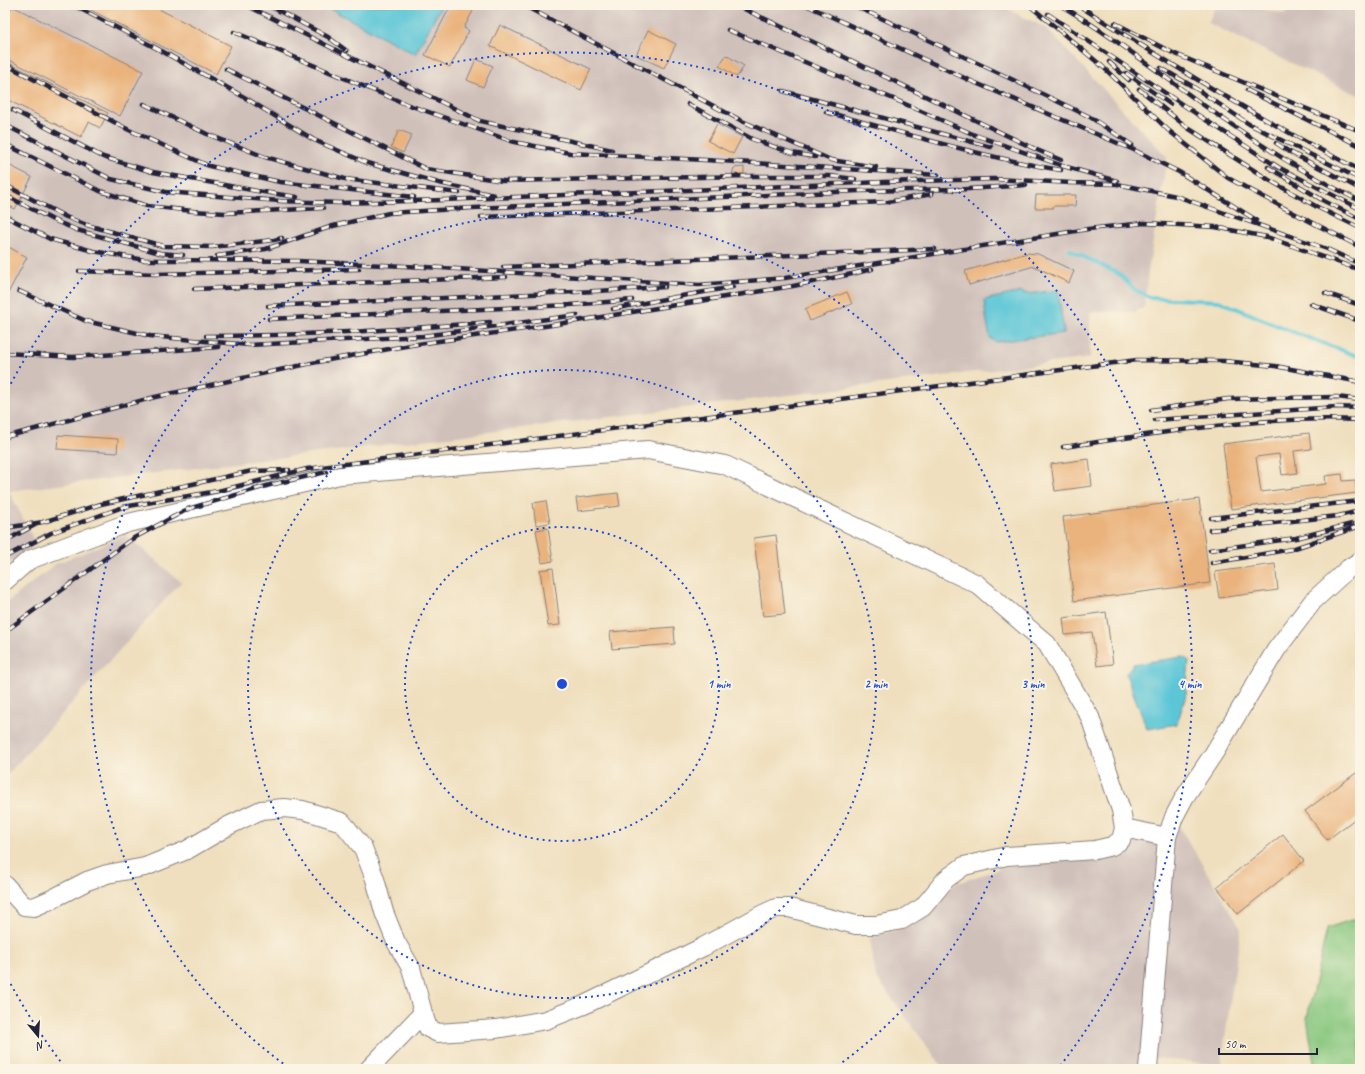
<svg xmlns="http://www.w3.org/2000/svg" width="1365" height="1074" viewBox="0 0 1365 1074" font-family="Caveat,sans-serif">
  <style>
    .industrial { fill: #cfc0ba }
    .green { fill: #88c77f; stroke: #55745d }
    .water { fill: #5cc6d7; stroke: #3f7489 }
    .lines { fill: none; stroke-linecap: round; stroke-linejoin: round }
    .stream { stroke: #5cc6d7; stroke-width: 4 }
    .building { fill: #eab27b }
    .minor-casing { stroke: #88807c; stroke-width: 20 }
    .minor { stroke: #fff; stroke-width: 18 }
    .rail-casing { stroke: #22223b; stroke-width: 4.5 }
    .rail { stroke: #fcf5e5; stroke-width: 3; stroke-dasharray: 9; stroke-linecap: butt }
    .ring { fill: none; stroke: #1d4ed8; stroke-width: 2; stroke-dasharray: 2 4 }
    .centre { fill: #1d4ed8; stroke: #fcf5e5; stroke-width: 2 }
    .ring-label { font-size: 12px; text-anchor: middle; font-weight: bold; fill: #1d4ed8; stroke: #fcf5e5; stroke-width: 4; stroke-linejoin: round; paint-order: stroke }
  </style>
  <rect width="100%" height="100%" fill="#fcf5e5"/>
  <filter id="ink" filterUnits="userSpaceOnUse"><feTurbulence type="fractalNoise" baseFrequency=".025" numOctaves="2"/><feDisplacementMap in="SourceGraphic" scale="8" xChannelSelector="R" yChannelSelector="G"/><feConvolveMatrix kernelMatrix="1 2 1 2 8 2 1 2 1" color-interpolation-filters="sRGB"/></filter>
  <filter id="wash" filterUnits="userSpaceOnUse"><feTurbulence type="fractalNoise" baseFrequency=".012" numOctaves="4" result="noise"/><feDisplacementMap in="SourceGraphic" scale="16" xChannelSelector="R" yChannelSelector="G"/><feGaussianBlur stdDeviation="0.9" result="paint"/><feColorMatrix in="noise" values="0 0 0 0 0 0 0 0 0 0 0 0 0 0 0 0 0 1.4 0 .05"/><feComposite in="paint" operator="in"/></filter>
  <g filter="url(#wash)">
    <rect width="100%" height="100%" fill="#efdfbe"/>
    <!-- industrial -->
    <path class="industrial" d="M5 5H999L1046 28 1167 157 1148 272 1144 307 1135 312H1090V358L9 491 36 545 5 565Z
      M1216 5H1242L1285 14 1292 5H1360V96L1208 23Z
      M126 535 181 582 5 777V604L56 564Z
      M1178 824 1241 929 1221 1065 1144 1057 1143 1069H944L876 977 870 938 919 923 955 884 1002 868Z"/>
    <!-- green -->
    <path class="green" d="M1360 917V1069H1315L1307 1018 1327 928Z"/>
    <!-- water -->
    <path class="water" d="M323 5H442L415 54Z
      M1058 290 1064 333 996 342 990 338 986 316 984 300 1021 292 1028 294Z
      M1183 657 1189 660 1186 695 1177 724 1147 729 1126 674 1133 664Z"/>
    <g class="lines">
      <!-- stream -->
      <path class="stream" d="M1070 250 1119 274 1134 289 1151 298 1219 301 1293 332 1360 357"/>
    </g>
    <g id="blocks">
      <!-- building -->
      <path class="building" d="M81 5H151L231 46 216 74Z
        M451 5H476L464 28 469 31 450 67 425 55Z
        M12 6 143 71 120 116 5 58V20Z
        M500 25 591 69 581 90 490 46Z
        M648 30 676 44 664 68 636 55Z
        M726 55 744 66 737 77 719 66Z
        M476 59 493 66 483 87 467 80Z
        M5 61 108 113 100 128 89 122 81 137 6 99 5 101Z
        M717 124 742 137 733 154 708 141Z
        M399 130 412 135 403 153 391 147Z
        M5 163 32 177 15 209 5 204Z
        M744 167V174H732L734 168Z
        M1036 195H1076L1075 206H1053V208H1035Z
        M5 245 27 257 5 299Z
        M1027 253 1038 254 1074 271 1069 283 1034 266 969 285 965 271Z
        M847 292 852 304 810 321 805 309Z
        M1309 433 1311 449 1294 451 1297 473 1282 475 1279 454 1256 457 1261 492 1326 484 1325 476 1342 474 1343 481 1355 480 1357 493 1231 509 1223 444Z
        M58 435 118 439 117 453 57 449Z
        M1089 459 1092 486 1055 491 1051 464Z
        M618 493 620 506 578 511 576 498Z
        M1199 499 1210 583 1074 601 1063 517Z
        M546 501 550 523 536 525 533 503Z
        M548 528 553 561 542 563 536 530Z
        M776 535 785 614 763 616 754 538Z
        M1275 564 1278 590 1219 598 1215 572Z
        M553 568 560 625 548 626 540 570Z
        M1106 612 1113 664 1097 666 1092 632 1065 635 1063 618Z
        M674 627 675 644 612 649 610 632Z
        M1360 770V815L1327 840 1305 811Z
        M1283 834 1304 861 1238 914 1217 887Z"/>
    </g>
  </g>
  <g filter="url(#ink)">
    <use href="#blocks" fill-opacity="0" stroke="#88807c" stroke-width="1"/>
    <g class="lines">
      <defs>
        <path id="minor" d="M5 581 29 560 128 523 340 475 648 450 725 465 977 584 1047 644 1090 717 1121 810 1124 828 1167 837
          M5 885 24 906 34 907 52 899 87 881 107 874 145 867 187 850 228 826 261 810 284 808 303 810 342 822 363 848 375 879 384 912 396 942 411 968 423 1013 369 1069
          M423 1013 428 1028 438 1033 496 1029 546 1020 584 1005 703 947 763 914 776 908H789L856 925H876L902 920 923 907 946 879 964 866 1007 856 1095 850 1112 846 1121 840 1124 828
          M1148 1069 1167 837 1174 817 1184 798 1214 753 1276 650 1313 601 1349 568 1360 561"/>
      </defs>
      <!-- minor casing -->
      <use href="#minor" class="minor-casing"/>
      <!-- minor -->
      <use href="#minor" class="minor"/>
      <defs>
        <path id="rail" d="M73 5 158 49 244 97 314 140 367 163 439 183 494 195
          M246 5 366 65 480 121 612 150
          M268 5 328 37 347 51
          M523 5 742 121 831 160 876 167
          M736 5 1037 150 1061 160
          M806 5 971 81 1134 150 1179 172 1256 220
          M853 5 1005 76 1090 117 1132 145
          M1029 5 1103 67 1168 130 1228 178 1288 210 1360 247
          M1060 5C1110 34 1155 70 1202 104 1253 140 1304 174 1360 201
          M1078 5C1170 64 1262 121 1360 170
          M1048 14 1198 115 1278 167 1360 209
          M1115 23 1173 53 1360 131
          M728 30 896 100 975 135 1063 166 1117 181
          M234 32 406 104 514 142 570 153 705 160 938 175
          M1109 62 1129 80
          M5 64 129 130 209 166 280 182 414 197
          M1161 68 1192 86 1249 124 1360 179
          M226 69 426 169 503 181 749 176H830L855 179
          M1126 73 1170 104
          M1139 89 1188 128 1269 180 1319 208 1360 228
          M1247 90 1360 146
          M783 91 991 147
          M144 104 207 134 265 157 345 179 459 193
          M688 104 752 139 792 153 815 157
          M13 110 103 157 153 172 257 191 297 197
          M826 112C904 133 981 157 1061 170
          M5 125 111 179 166 192 280 201 340 203 444 200 883 182 994 179 1072 183
          M1276 143 1288 151 1360 189
          M5 144 100 191 147 206 193 211 225 213 323 208
          M1268 167 1324 201 1360 219
          M1068 183 1117 184 1176 196 1327 249 1360 264
          M5 185 66 217 87 225 163 246 212 247 274 240 282 238
          M954 190 1026 185
          M5 195 53 220 77 230 160 253 183 255
          M5 216 50 239 93 251 145 260H187
          M481 217 888 202 932 194
          M217 256 266 249 333 226 389 213 473 208 859 191 958 189
          M182 260 298 261 426 267 699 285 785 278 1088 229 1144 223 1215 227 1267 237 1360 270
          M503 267 935 249
          M79 271 155 274 359 269
          M194 289 506 277
          M19 291 86 321 150 336 249 345 423 336 577 315
          M1325 293 1360 305
          M670 298 733 287
          M1311 304 1360 321
          M268 306 597 291 665 287
          M613 309 675 297
          M269 319 570 305 632 300
          M206 336C301 336 396 330 490 322
          M5 353 73 357 219 347
          M1151 410 1228 399 1337 397 1360 400
          M1155 420 1336 407 1360 408
          M5 437 155 397 312 363 411 345 552 325 793 286 852 274 872 269
          M1063 447C1161 433 1261 415 1360 420
          M1211 518 1360 501
          M5 528 43 522 101 504 252 471 289 470
          M1210 530 1338 516 1360 511
          M5 541 35 525
          M1210 550 1296 538 1352 524
          M5 557 51 533 123 507 218 491 307 469 1137 360 1224 361 1275 366 1360 382
          M1212 563 1292 549 1360 526
          M7 630 132 539 188 509 270 485 326 472"/>
      </defs>
      <!-- rail casing -->
      <use href="#rail" class="rail-casing"/>
      <!-- rail -->
      <use href="#rail" class="rail"/>
    </g>
  </g>
  <!-- distance rings -->
  <g class="ring">
    <circle cx="562" cy="684" r="157"/>
    <circle cx="562" cy="684" r="314"/>
    <path d="M288 1067A471 471 0 1 1 836 1067"/>
    <path d="M64 1066A628 628 0 0 1 8 979M8 389A628 628 0 1 1 1060 1066"/>
  </g>
  <circle cx="562" cy="684" r="6" class="centre"/>
  <g class="ring-label">
    <text x="719" y="688">1 min</text>
    <text x="876" y="688">2 min</text>
    <text x="1033" y="688">3 min</text>
    <text x="1190" y="688">4 min</text>
  </g>
  <!-- margin -->
  <rect width="1365" height="1074" fill="none" stroke="#fcf5e5" stroke-width="20"/>
  <!-- north arrow -->
  <g transform="translate(38 1036) rotate(162)" stroke="#fcf5e5" stroke-width="3" paint-order="stroke">
  <path d="M0-3L7 15L0 10L-7 15Z" fill="#22223b"/>
  <text y="-6" font-size="11" font-weight="bold" text-anchor="middle" fill="#22223b">N</text>
  </g>
  <!-- scale -->
  <path d="M1219 1048v6h98v-6" fill="none" stroke="#22223b" stroke-width="2"/>
  <text x="1225" y="1048" font-size="12" fill="#22223b" stroke="#fcf5e5" stroke-width="3" paint-order="stroke">50 m</text>
</svg>
